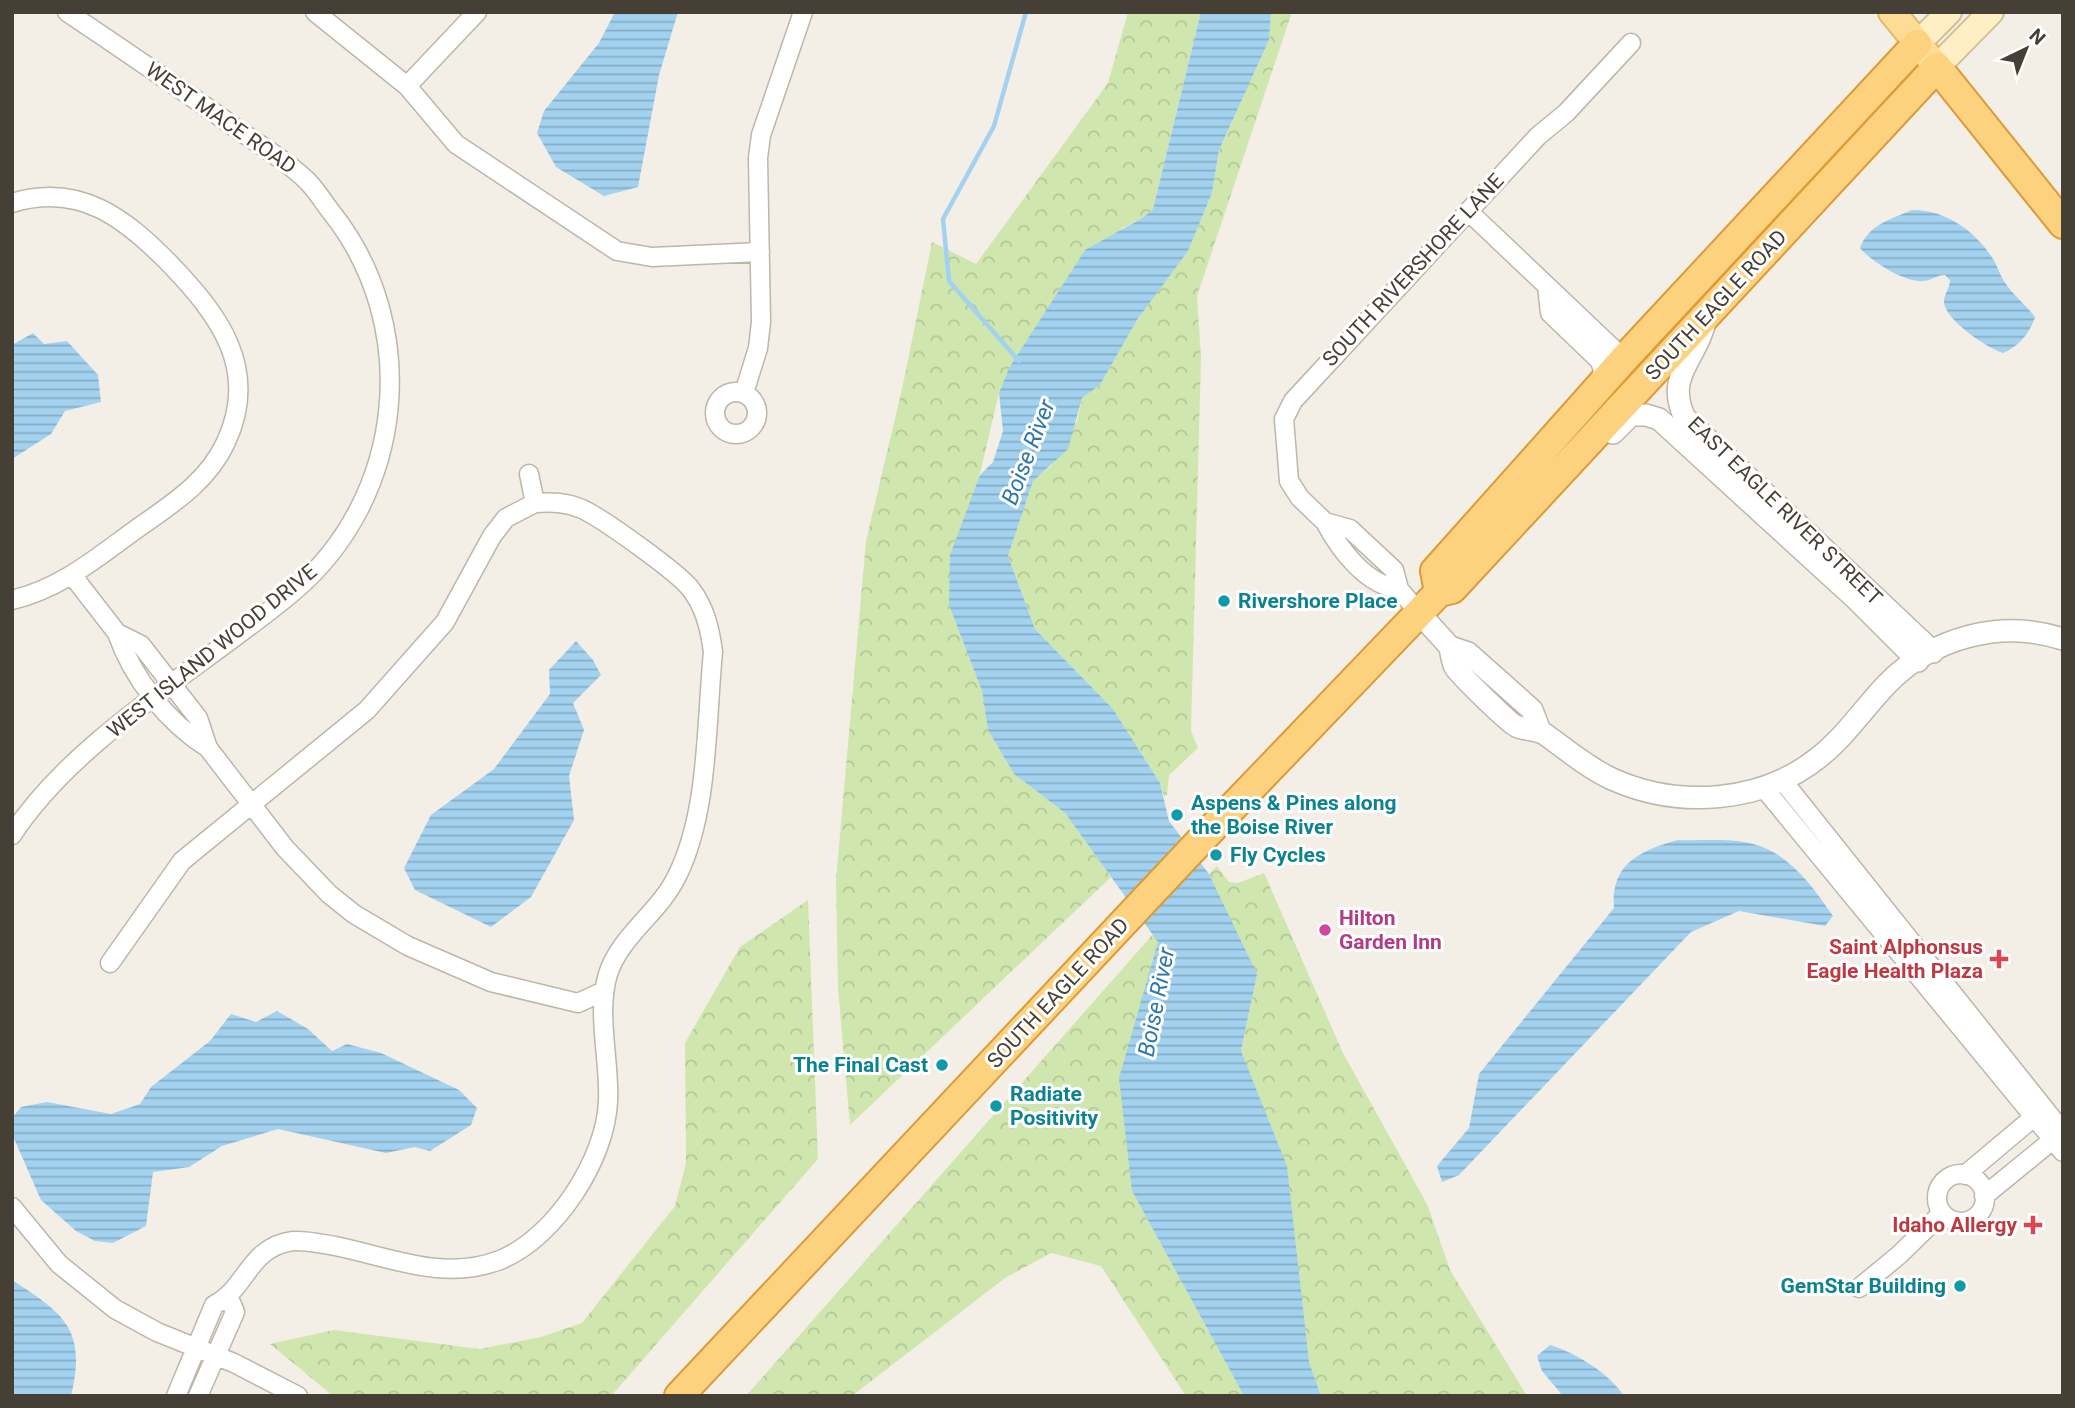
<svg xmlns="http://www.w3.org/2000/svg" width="2075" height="1408" viewBox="0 0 2075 1408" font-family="Roboto,sans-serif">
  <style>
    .forest { fill: url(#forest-crowns) }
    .water { fill: url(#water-rules) }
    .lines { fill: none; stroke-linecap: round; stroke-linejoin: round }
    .stream { stroke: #a2d2ef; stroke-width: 4.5 }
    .minor-casing { stroke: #beb6a9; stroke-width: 21 }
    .tertiary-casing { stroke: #beb6a9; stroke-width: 24 }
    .secondary-casing { stroke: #d3c196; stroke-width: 28 }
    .primary-casing { stroke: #e3b964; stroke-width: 30 }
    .trunk-casing { stroke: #dc9b37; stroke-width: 32 }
    .minor { stroke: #fff; stroke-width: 18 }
    .tertiary { stroke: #fff; stroke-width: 21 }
    .secondary { stroke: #feefc5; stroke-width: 24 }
    .primary { stroke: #fddd95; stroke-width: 26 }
    .trunk { stroke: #fcd27e; stroke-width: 28 }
    .culture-dot { fill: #0f9aa8; stroke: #fff; stroke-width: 2.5 }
    .hotel-dot { fill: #d1479c; stroke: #fff; stroke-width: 2.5 }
    .health-dot { fill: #e0444e; stroke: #fff; stroke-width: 2.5 }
    .labels { text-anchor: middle; stroke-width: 6; stroke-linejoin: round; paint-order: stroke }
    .street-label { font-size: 21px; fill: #463f35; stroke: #fff }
    .culture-label { font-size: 21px; font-weight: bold; fill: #0d838f; stroke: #fff; text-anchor: start }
    .hotel-label { font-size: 21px; font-weight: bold; fill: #b23c85; stroke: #fff; text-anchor: start }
    .health-label { font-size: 21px; font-weight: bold; fill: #be3a42; stroke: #fff; text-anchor: end }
    .water-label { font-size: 23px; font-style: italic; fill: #2e78a8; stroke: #fff }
  </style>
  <defs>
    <pattern id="forest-crowns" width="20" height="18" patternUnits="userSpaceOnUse" patternTransform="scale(1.75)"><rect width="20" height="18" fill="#cfe7af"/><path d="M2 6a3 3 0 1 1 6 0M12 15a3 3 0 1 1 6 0" fill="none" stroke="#b3c797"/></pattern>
    <pattern id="water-rules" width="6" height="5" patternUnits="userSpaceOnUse" patternTransform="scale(1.75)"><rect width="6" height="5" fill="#a2d2ef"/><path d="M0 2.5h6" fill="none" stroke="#86acc2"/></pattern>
  </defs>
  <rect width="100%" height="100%" fill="#f3efe6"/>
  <!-- forest -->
  <path class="forest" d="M1128 12H1201L1153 209 1144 217 1122 228 1044 317 1009 368 999 393 949 605 982 691 988 730 1014 774 1065 813 1111 877 850 1125 838 988 836 880 866 541 902 389 932 242 976 264 1108 83Z
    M1271 12H1292L1197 296 1201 357 1191 731 1198 748 1169 775 1167 795 1164 796 1160 783 1113 709 1035 629 1008 556 1033 480 1051 466 1077 421 1082 398 1100 385 1137 320 1188 251 1212 193 1219 150 1269 40Z
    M1217 866 1229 882 1238 883 1264 873 1343 1053 1427 1204 1450 1270 1527 1396H1321L1309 1362 1241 1051 1252 998 1222 902 1209 874Z
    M808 900 818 1159 611 1396H333L270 1344 334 1330 479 1349 541 1337 582 1323 675 1206 686 1163 685 1043 740 947Z
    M1154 933 1158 942 1132 1191 1244 1396H1186L1101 1266 1051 1253 1005 1278 852 1396H746Z"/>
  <!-- water -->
  <path class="water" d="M615 12H678L659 75 638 187 604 196 556 167 537 133 544 111 599 43Z
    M1201 12H1271L1269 40 1219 150 1212 193 1188 251 1137 320 1100 385 1082 398 1068 449 1033 481 1008 556 1035 629 1113 709 1160 783 1169 821 1209 874 1257 974 1241 1051 1287 1166 1309 1362 1321 1396H1244L1132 1191 1119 1078 1158 942 1065 813 1014 774 988 730 982 691 949 605 950 555 980 475 993 462 1003 431 999 393 1009 368 1085 250 1144 217 1153 209Z
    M1912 210C1944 209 1976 231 1993 259 1998 267 2000 276 2006 284 2014 296 2026 305 2035 317 2030 333 2018 347 2003 353 1987 348 1945 320 1944 302 1944 294 1950 288 1950 280L1945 275C1937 275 1932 280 1924 281 1905 283 1872 262 1860 248 1868 225 1891 219 1912 210Z
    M33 333 44 344 67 341 98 375 101 402 65 411 51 434 12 459V345Z
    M576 641 593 660 601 675 573 703 584 730 569 776 574 820 531 897 491 927 415 890 404 868 431 815 494 769 550 694 549 670Z
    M1678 840C1700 841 1727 838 1749 843 1788 851 1812 886 1833 916L1825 926 1739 911 1691 932 1459 1175 1442 1182 1437 1166 1469 1128 1479 1074 1614 908C1610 864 1641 850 1678 840Z
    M277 1011 308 1029 332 1051 347 1044 381 1053 459 1090 477 1108 471 1125 430 1151 415 1147 386 1153 278 1129 222 1146 189 1167 153 1172 146 1226 113 1243 95 1241 76 1231 41 1200 12 1134V1118L21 1107 47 1102 111 1114 140 1104 151 1087 210 1041 231 1014 256 1022Z
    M15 1282C67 1315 86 1332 71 1396H12V1285Z
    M1550 1345C1576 1353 1609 1373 1624 1396H1563L1542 1371 1537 1356Z"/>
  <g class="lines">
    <!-- stream -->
    <path class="stream" d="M1019 361 949 281 943 219 994 126 1026 12"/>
    <defs>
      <path id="minor" d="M315 12 407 86 456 144 617 251 652 257 760 252
        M407 86 477 12
        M12 203C80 182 126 219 170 264 219 315 260 369 226 442 207 484 167 507 131 533 94 560 59 589 12 600
        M1468 211 1624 359
        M1547 286 1550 313 1600 361 1603 371 1598 386
        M715 413a21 21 0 1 1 42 0a21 21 0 1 1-42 0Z
        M744 393 758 348 761 322 758 158 761 135 803 12
        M1325 522 1300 498 1289 481 1284 419 1293 401 1538 136 1566 113 1631 43
        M72 575 117 633
        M1399 589C1366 585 1340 550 1325 522L1350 529 1394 570 1399 589 1420 614
        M208 748C167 722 133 679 117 633L141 645 198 718 208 748 285 848 329 894 354 914 408 946 491 982 578 1003 604 991
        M1783 781 2063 1132
        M1763 787 2063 1152
        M12 835C76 737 205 666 294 591 405 497 422 327 332 213 323 202 315 187 304 178 285 160 261 146 240 131 183 90 125 51 67 12
        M110 963 182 861 367 710 445 622 492 536 506 518 535 503 529 474
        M1937 1198a24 24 0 1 1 48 0a24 24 0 1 1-48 0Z
        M1965 1175 2041 1111
        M1984 1196 2060 1134
        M12 1207 59 1264 115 1309 157 1332 234 1363 298 1396
        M1859 1288 1899 1255 1942 1213
        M176 1396 214 1305C247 1289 248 1247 293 1241 307 1240 322 1244 335 1246 390 1257 444 1282 500 1260 555 1238 606 1159 608 1101 610 1060 596 1014 608 974 620 936 660 912 677 876 709 812 706 723 713 652 710 629 705 607 690 588 676 571 602 518 582 509 566 502 552 502 535 503
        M198 1396 235 1312 229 1298"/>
      <path id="tertiary" d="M1706 318C1698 359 1664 375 1685 418L1933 652
        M1613 433 1631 415H1646L1659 419 1856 599 1918 661
        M1420 614 1450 647
        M1540 731 1532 710 1468 653 1450 647C1451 653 1452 662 1455 667 1458 673 1510 724 1516 726 1526 731 1537 728 1546 735 1567 750 1588 768 1612 779 1679 809 1761 803 1818 758 1845 737 1864 708 1887 684 1933 637 2001 619 2063 639"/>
      <path id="secondary" d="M1917 44 1949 12
        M1937 67 1991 12"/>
      <path id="primary" d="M1892 12 1937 67"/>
      <path id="trunk" d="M1439 592 1435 571 1624 359 1917 44
        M679 1396 1202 839 1439 592 1452 589 1937 67 2063 224"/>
    </defs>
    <!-- minor casing -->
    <use href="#minor" class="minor-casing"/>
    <!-- tertiary casing -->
    <use href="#tertiary" class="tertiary-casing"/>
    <!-- secondary casing -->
    <use href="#secondary" class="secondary-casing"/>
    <!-- primary casing -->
    <use href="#primary" class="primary-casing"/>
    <!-- trunk casing -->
    <use href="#trunk" class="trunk-casing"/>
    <!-- minor -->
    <use href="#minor" class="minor"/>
    <!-- tertiary -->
    <use href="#tertiary" class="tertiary"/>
    <!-- secondary -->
    <use href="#secondary" class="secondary"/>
    <!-- primary -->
    <use href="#primary" class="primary"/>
    <!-- trunk -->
    <use href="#trunk" class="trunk"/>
  </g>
  <!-- markers -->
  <g class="culture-dot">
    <circle cx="1224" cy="601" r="7"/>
    <circle cx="1177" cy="815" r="7"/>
    <circle cx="1216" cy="855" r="7"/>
    <circle cx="942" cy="1065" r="7"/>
    <circle cx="996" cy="1106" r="7"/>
    <circle cx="1960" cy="1286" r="7"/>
  </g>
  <circle class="hotel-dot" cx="1325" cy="930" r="7"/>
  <g class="health-dot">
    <path d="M1995.5 948.5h7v7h7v7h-7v7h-7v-7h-7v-7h7z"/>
    <path d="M2029.5 1214.5h7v7h7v7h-7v7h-7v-7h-7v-7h7z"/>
  </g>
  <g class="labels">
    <!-- street labels -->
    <g class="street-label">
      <text transform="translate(221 118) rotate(35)" y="7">WEST MACE ROAD</text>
      <text transform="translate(1413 270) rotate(-47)" y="7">SOUTH RIVERSHORE LANE</text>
      <text transform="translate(1716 305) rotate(-47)" y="7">SOUTH EAGLE ROAD</text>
      <text transform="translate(1785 511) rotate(44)" y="7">EAST EAGLE RIVER STREET</text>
      <text transform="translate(212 651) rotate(-39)" y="7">WEST ISLAND WOOD DRIVE</text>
      <text transform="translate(1058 993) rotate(-47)" y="7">SOUTH EAGLE ROAD</text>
    </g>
    <!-- culture labels -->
    <g class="culture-label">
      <text x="1238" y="608">Rivershore Place</text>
      <text x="1191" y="810">Aspens &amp; Pines along<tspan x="1191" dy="24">the Boise River</tspan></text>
      <text x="1230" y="862">Fly Cycles</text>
      <text x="928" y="1072" text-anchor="end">The Final Cast</text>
      <text x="1010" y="1101">Radiate<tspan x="1010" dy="24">Positivity</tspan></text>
      <text x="1946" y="1293" text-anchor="end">GemStar Building</text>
    </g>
    <!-- hotel labels -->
    <g class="hotel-label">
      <text x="1339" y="925">Hilton<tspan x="1339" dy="24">Garden Inn</tspan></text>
    </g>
    <!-- health labels -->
    <g class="health-label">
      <text x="1983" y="954">Saint Alphonsus<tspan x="1983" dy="24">Eagle Health Plaza</tspan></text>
      <text x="2017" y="1232">Idaho Allergy</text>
    </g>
    <!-- water labels -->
    <g class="water-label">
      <text transform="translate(1028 452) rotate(-69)" y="8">Boise River</text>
      <text transform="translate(1156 1002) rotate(-79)" y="8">Boise River</text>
    </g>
  </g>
  <!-- border -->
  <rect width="2075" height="1408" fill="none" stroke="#463f35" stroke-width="28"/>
  <!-- north arrow -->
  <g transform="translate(2026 49) rotate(43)" stroke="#ffffff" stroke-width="5" paint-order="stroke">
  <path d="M0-5L12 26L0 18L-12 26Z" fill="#463f35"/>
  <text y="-10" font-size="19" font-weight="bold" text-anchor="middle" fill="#463f35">N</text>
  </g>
</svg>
